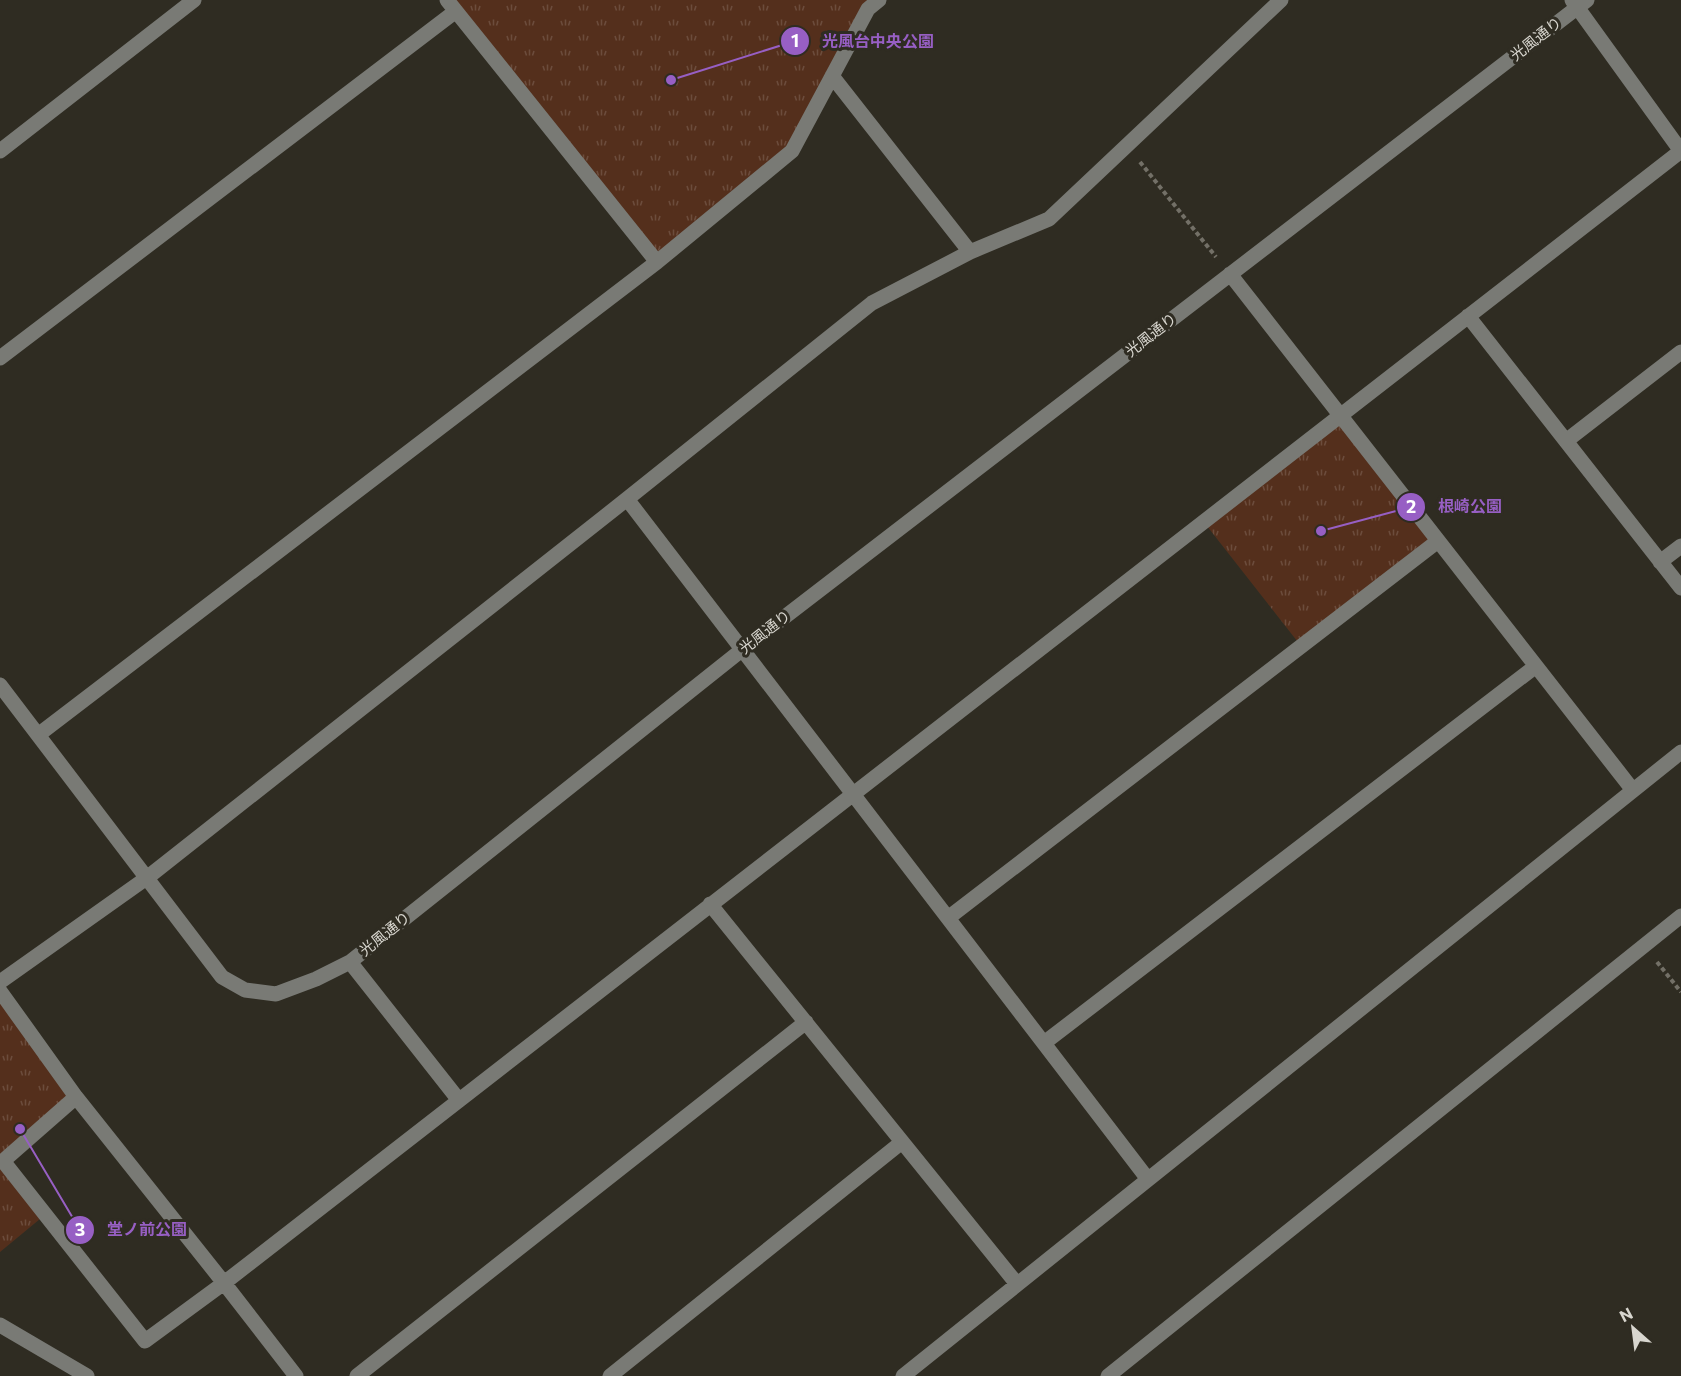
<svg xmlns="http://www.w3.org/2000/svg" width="1681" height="1376" viewBox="0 0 1681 1376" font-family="Commissioner,'Noto Sans JP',sans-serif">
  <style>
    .park { fill: url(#park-tufts) }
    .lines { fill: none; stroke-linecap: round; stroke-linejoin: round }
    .path { stroke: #737067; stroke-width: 4; stroke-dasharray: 4.5 3; stroke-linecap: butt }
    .minor { stroke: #797a75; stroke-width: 15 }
    .labels { text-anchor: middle; stroke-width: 6; stroke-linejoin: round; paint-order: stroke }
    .street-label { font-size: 15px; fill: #d8d6cf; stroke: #2f2c22 }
    .leader { fill: none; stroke: #975fc4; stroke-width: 2 }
    .callout-dot { fill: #975fc4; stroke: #2f2c22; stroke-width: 2 }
    .mark-label { font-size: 18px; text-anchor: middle; font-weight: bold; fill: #fff }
    .callout-label { font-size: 16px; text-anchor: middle; font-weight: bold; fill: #975fc4; stroke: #2f2c22; stroke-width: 6; stroke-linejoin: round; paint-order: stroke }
  </style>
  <defs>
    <pattern id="park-tufts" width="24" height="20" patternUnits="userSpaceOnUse" patternTransform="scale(1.5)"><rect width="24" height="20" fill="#542f1c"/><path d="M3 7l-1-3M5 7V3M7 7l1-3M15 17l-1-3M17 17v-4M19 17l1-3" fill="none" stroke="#6c4c3c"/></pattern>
  </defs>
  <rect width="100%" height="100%" fill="#2f2c22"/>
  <!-- park -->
  <path class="park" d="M448 0H879L792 151 657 262Z
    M1340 416 1438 541 1301 646 1203 521Z
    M0 995 76 1097 4 1160 46 1214 0 1252Z"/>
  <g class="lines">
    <!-- path -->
    <path class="path" d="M1140 162 1216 257
      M1657 962 1681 992"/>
    <!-- minor -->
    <path class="minor" d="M447 0 657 262
      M832 76 970 252
      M0 151 194 0
      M1230 274 1632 789
      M1468 316 1681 588
      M0 358 456 11
      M1566 441 1681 352
      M627 499 1147 1178
      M1660 562 1681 546
      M0 685 222 977 245 990 276 994 316 979 350 962 743 649 1587 0
      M38 735 657 262 792 151 868 9 879 0
      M710 904 1017 1284
      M948 918 1438 541
      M350 962 458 1099
      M0 982 148 877 627 499 872 303 970 252 1049 219 1281 0
      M0 991 76 1097 224 1283 296 1376
      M1044 1043 1536 666
      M76 1097 3 1161 145 1341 224 1283 1681 151 1572 0
      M0 1325 87 1376
      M357 1376 806 1022
      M610 1376 902 1142
      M903 1376 1681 752
      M1108 1376 1681 916"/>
  </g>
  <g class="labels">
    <!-- street labels -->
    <g class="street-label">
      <text transform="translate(1536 39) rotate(-38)" y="5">光風通り</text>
      <text transform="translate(1151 335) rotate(-38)" y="5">光風通り</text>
      <text transform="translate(765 632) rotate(-38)" y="5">光風通り</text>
      <text transform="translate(385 934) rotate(-39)" y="5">光風通り</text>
    </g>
  </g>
  <!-- callouts -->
  <path class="leader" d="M671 80L795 41M1321 531L1411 507M20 1129L80 1230"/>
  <g class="callout-dot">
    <circle cx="671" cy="80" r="6"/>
    <circle cx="1321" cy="531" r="6"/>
    <circle cx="20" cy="1129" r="6"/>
    <circle cx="795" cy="41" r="15"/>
    <circle cx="1411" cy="507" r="15"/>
    <circle cx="80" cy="1230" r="15"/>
  </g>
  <g class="mark-label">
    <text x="795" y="47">1</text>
    <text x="1411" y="513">2</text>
    <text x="80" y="1236">3</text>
  </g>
  <g class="callout-label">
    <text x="878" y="47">光風台中央公園</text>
    <text x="1470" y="512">根崎公園</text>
    <text x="147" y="1235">堂ノ前公園</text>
  </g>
  <!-- north arrow -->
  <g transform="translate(1633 1328) rotate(332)" stroke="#2f2c22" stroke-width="4.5" paint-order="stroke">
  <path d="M0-4.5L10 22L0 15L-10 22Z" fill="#d8d6cf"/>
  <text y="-9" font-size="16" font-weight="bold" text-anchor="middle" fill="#d8d6cf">N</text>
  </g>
</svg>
